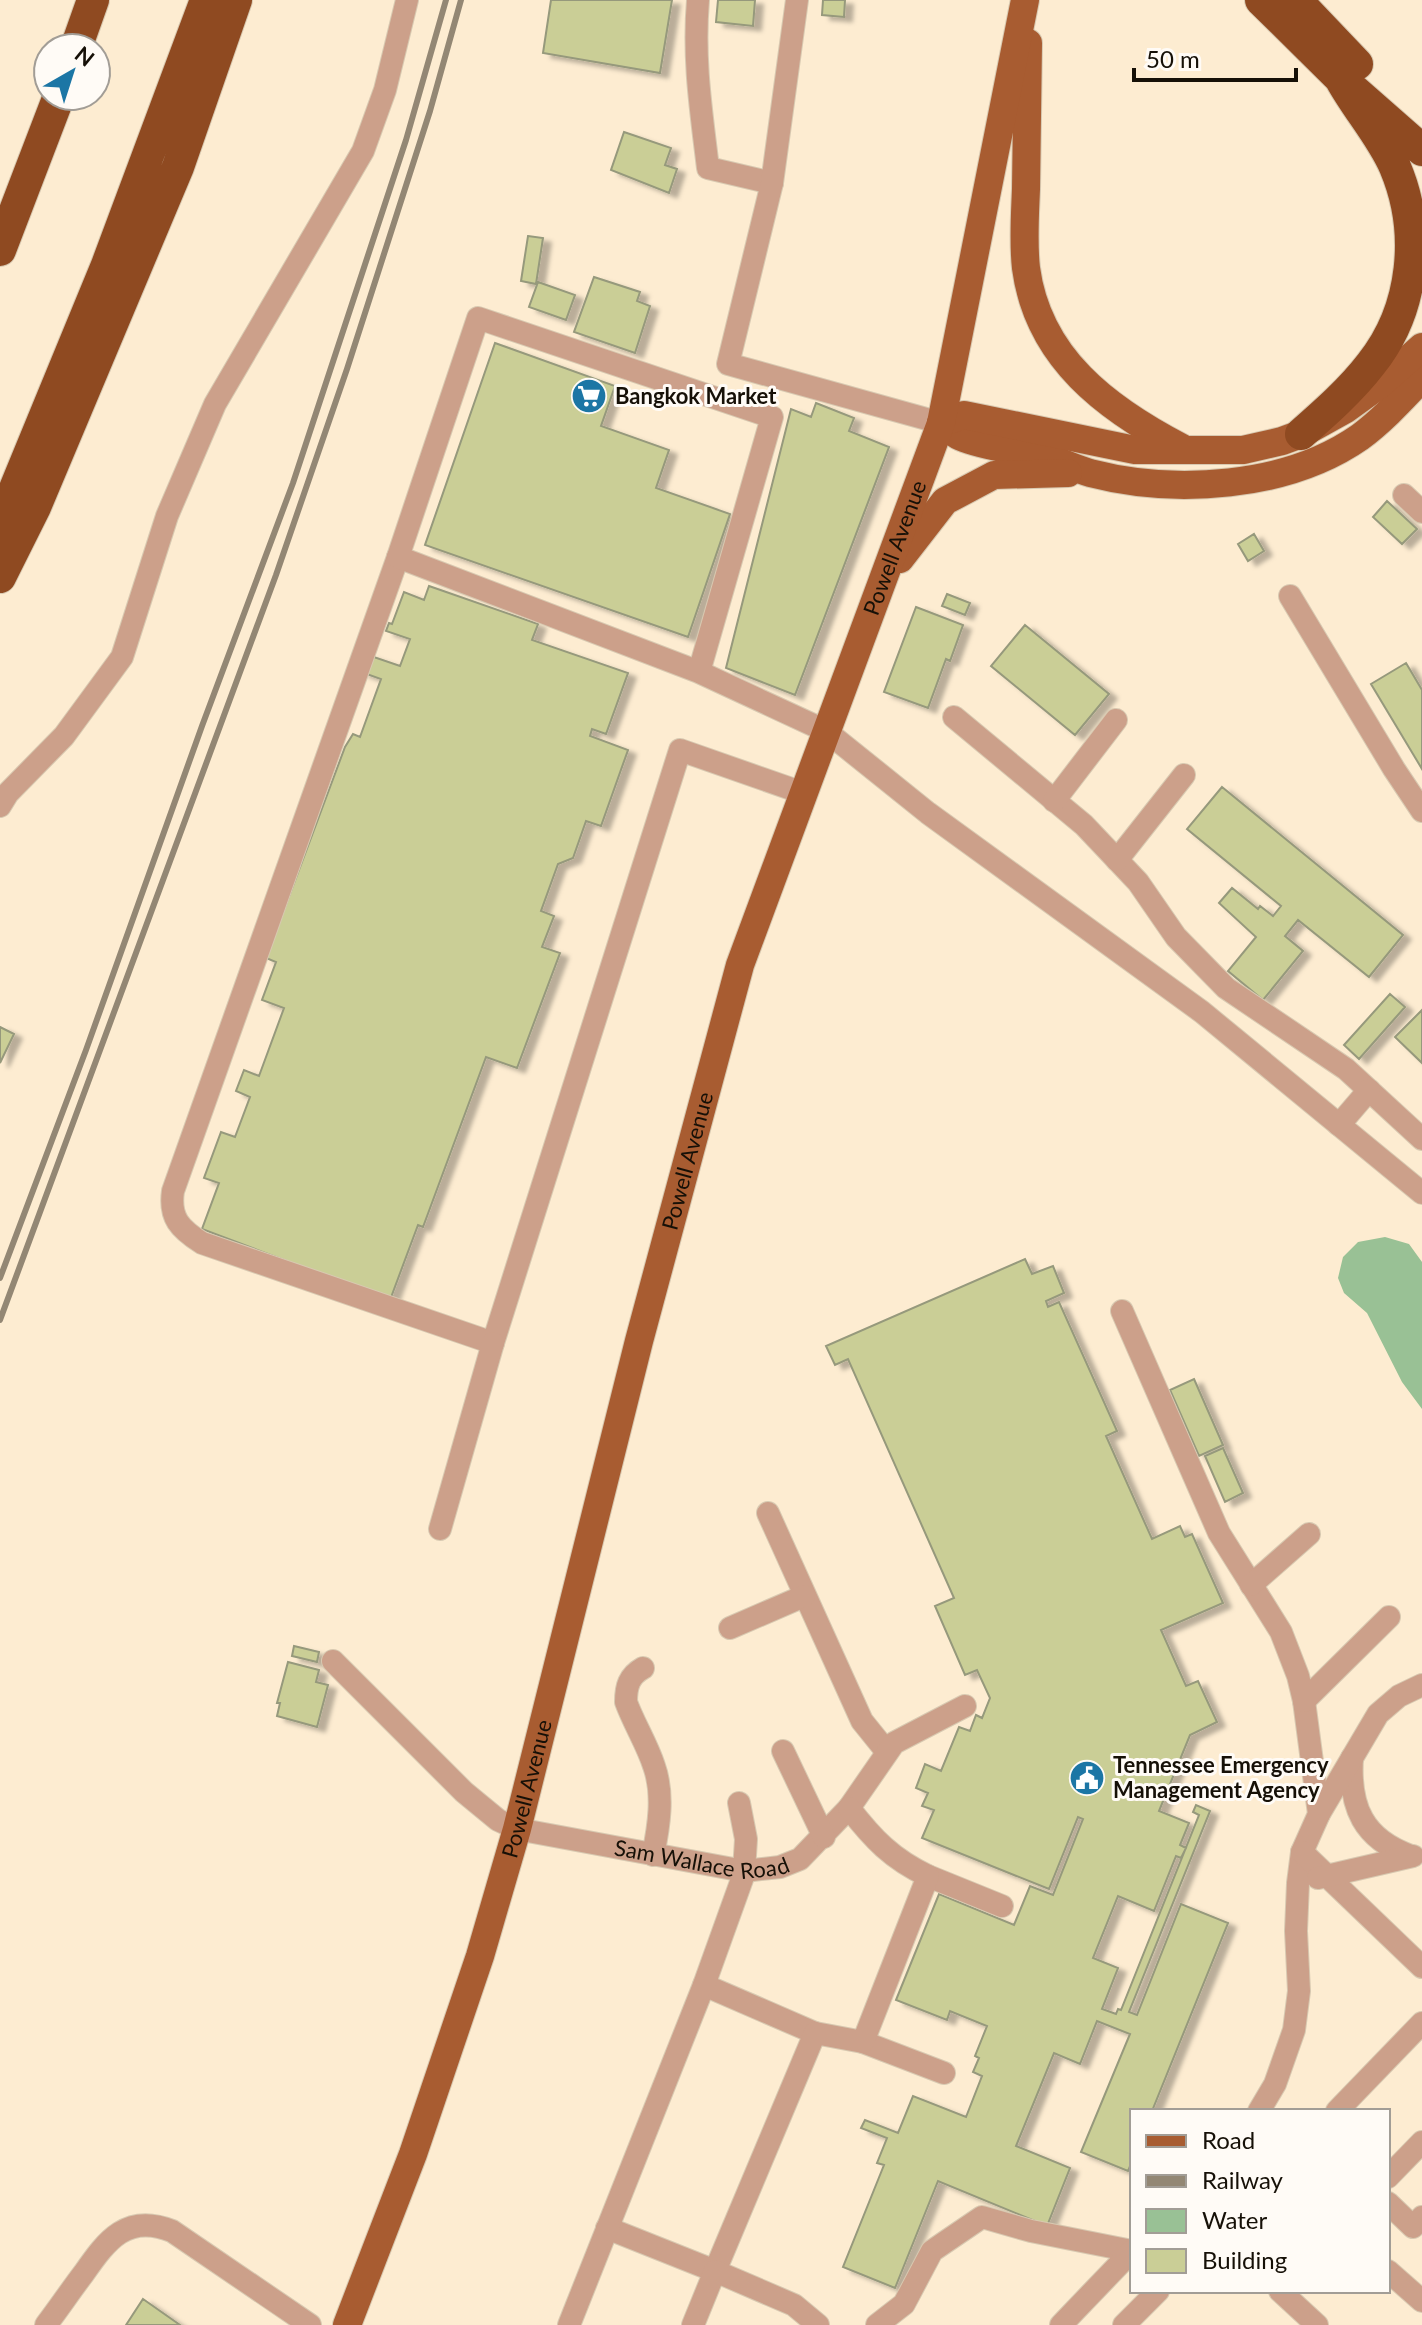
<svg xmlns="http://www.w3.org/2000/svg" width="1422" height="2325" viewBox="0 0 1422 2325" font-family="Lato,sans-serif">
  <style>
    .water { fill: #99c195 }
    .building { fill: #cace96; stroke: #96997c; stroke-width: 2; filter: url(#shadow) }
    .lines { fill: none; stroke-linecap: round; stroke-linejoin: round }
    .minor-casing { stroke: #d8c9b1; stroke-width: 24 }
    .major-casing { stroke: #d8c9b1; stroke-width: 30 }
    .highway-casing { stroke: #d8c9b1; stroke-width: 34 }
    .minor { stroke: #cca08a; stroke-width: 22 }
    .major { stroke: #a85c31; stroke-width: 28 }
    .highway { stroke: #8f4a21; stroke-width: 32 }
    .rail { stroke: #938774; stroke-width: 6 }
    .labels { text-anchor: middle; stroke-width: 6; stroke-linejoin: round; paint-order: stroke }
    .poi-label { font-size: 22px; font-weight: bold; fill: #161007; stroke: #fffbf6; text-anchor: start }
    .street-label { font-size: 22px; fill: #161007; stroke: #fffbf6 }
  </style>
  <defs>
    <filter id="shadow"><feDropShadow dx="8" dy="4.5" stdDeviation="2" flood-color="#0004"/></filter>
  </defs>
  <rect width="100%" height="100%" fill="#fdecd1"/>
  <!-- water -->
  <path class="water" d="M1385 1237 1409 1244 1422 1262V1409L1402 1382 1367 1313 1344 1293 1338 1278 1343 1257 1358 1242Z"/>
  <!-- building -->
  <path class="building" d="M551 0H672L660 73 543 53Z
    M718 0H755L753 26 716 22Z
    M823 0H845L844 17 822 15Z
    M624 132 671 148 665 165 677 169 669 193 611 170Z
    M528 236 543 238 536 284 521 281Z
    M594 277 640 292 637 301 650 306 635 353 574 332Z
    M538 282 575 295 566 320 529 307Z
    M495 343 615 386 601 426 669 450 656 488 730 514 688 637 425 545Z
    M816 403 854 418 849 431 889 447 795 695 726 668 791 409 811 417Z
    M1387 501 1417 529 1402 544 1373 517Z
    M1254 534 1264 551 1248 561 1238 544Z
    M429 586 538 624 532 640 628 673 606 734 592 729 590 736 628 750 601 826 586 821 573 858 558 864 541 911 554 916 542 947 560 953 517 1068 486 1057 423 1227 418 1225 390 1300 202 1229 219 1183 204 1178 221 1132 235 1137 250 1097 236 1091 244 1070 259 1076 284 1008 262 1000 276 962 266 958 345 747 353 734 360 737 381 679 361 672 368 655 400 666 410 639 386 631 389 623 392 624 404 592 424 600Z
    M947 594 970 603 965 615 942 606Z
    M916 607 963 625 950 661 946 659 928 708 884 692Z
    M1025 625 1109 694 1075 735 991 666Z
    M1406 663 1422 690V769L1371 684Z
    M1222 787 1403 935 1369 977 1298 920 1285 936 1303 951 1263 1000 1228 971 1256 937 1219 903 1232 888 1258 909 1260 906 1273 916 1281 906 1187 829Z
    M1390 994 1405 1007 1359 1059 1344 1045Z
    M1422 1010V1063L1395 1037Z
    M0 1027 14 1034 0 1063Z
    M1025 1259 1032 1274 1053 1266 1064 1293 1046 1301 1048 1307 1059 1302 1117 1431 1106 1436 1152 1539 1180 1526 1185 1537 1192 1534 1223 1603 1161 1630 1186 1686 1198 1681 1217 1722 1190 1735 1159 1811 1189 1823 1180 1845 1186 1848 1181 1858 1176 1856 1154 1911 1118 1896 1093 1958 1118 1968 1102 2009 1116 2014 1118 2009 1121 2010 1199 1815 1193 1812 1196 1805 1210 1811 1129 2012 1137 2015 1181 1904 1228 1923 1152 2111H1132V2161L1128 2171 1081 2152 1130 2034 1097 2021 1080 2064 1054 2053 1016 2146 1070 2168 1047 2226 938 2181 895 2288 843 2267 884 2165 877 2163 887 2138 861 2128 865 2120 898 2133 913 2096 966 2117 982 2076 973 2072 979 2058 975 2056 987 2026 950 2011 947 2020 896 2000 939 1894 1014 1925 1030 1886 1053 1895 1083 1819 1078 1817 1049 1889 922 1838 934 1810 922 1806 928 1793 916 1788 925 1764 941 1771 959 1727 970 1731 976 1715 982 1718 990 1698 977 1670 965 1675 935 1606 954 1598 848 1359 835 1365 826 1346Z
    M1194 1379 1223 1445 1199 1456 1170 1390Z
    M1223 1448 1243 1493 1225 1502 1205 1456Z
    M294 1646 319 1652 317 1662 292 1656Z
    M288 1662 319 1670 316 1682 328 1685 317 1727 277 1716 280 1703H277Z
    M143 2299 180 2325H126Z"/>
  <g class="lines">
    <defs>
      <g id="minor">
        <path d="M698 0C693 59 701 110 708 168L772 183"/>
        <path d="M797 0 772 183 728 364 941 423"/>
        <path d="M1404 495 1422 512"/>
        <path d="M398 557 173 1191C169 1218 180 1229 202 1243L493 1343 680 750 803 793"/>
        <path d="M1290 596 1394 769 1422 811"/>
        <path d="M699 672 772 417 478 318 398 557 699 672 826 731 928 813 1202 1012 1422 1193"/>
        <path d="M954 717 1084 825 1138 882 1176 937 1226 988 1346 1069 1422 1139"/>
        <path d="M1054 801 1116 720"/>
        <path d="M0 806 8 793 64 736 122 657 167 516 215 404 363 151 385 90 407 0"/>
        <path d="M1117 860 1184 775"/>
        <path d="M1339 1125 1369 1090"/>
        <path d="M1122 1311 1219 1533 1281 1632 1298 1676 1304 1701 1319 1814 1302 1852 1298 1883 1296 1931 1299 1991 1294 2030 1275 2084 1259 2111"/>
        <path d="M768 1513 862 1721 887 1752"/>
        <path d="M440 1529 493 1343"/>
        <path d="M1251 1585 1309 1534"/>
        <path d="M730 1628 804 1596"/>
        <path id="s1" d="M333 1661 464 1792 498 1820 517 1829 744 1871 780 1867 800 1859 849 1808 894 1743 965 1706"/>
        <path d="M643 1668C629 1676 626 1686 626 1702 634 1724 647 1744 654 1766 664 1794 659 1826 653 1855"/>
        <path d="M1304 1701 1389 1617"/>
        <path d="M783 1751 824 1837"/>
        <path d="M1352 1758C1349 1807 1363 1839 1411 1856"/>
        <path d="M739 1803 746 1839 744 1871"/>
        <path d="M1319 1814 1378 1714 1399 1696 1422 1685"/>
        <path d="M1302 1852 1422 1967"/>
        <path d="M928 1876 1002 1906"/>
        <path d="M1318 1878 1413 1856"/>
        <path d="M704 1985 815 2033"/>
        <path d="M863 2042 944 2073"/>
        <path d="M1337 2111 1422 2023"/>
        <path d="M1388 2177 1422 2142"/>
        <path d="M1388 2203 1413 2227 1422 2217"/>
        <path d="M607 2228 715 2271 815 2033 863 2042 928 1876C892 1859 873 1839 849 1808"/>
        <path d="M1388 2271 1422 2301"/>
        <path d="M1280 2291 1317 2325"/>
        <path d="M46 2325C59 2308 71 2290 84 2273 107 2240 127 2213 172 2231L310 2325"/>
        <path d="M569 2325 704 1985 745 1871"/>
        <path d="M693 2325 715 2271 794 2305 818 2325"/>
        <path d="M877 2325 904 2304 932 2251 982 2217 1031 2231 1132 2251"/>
        <path d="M1061 2325 1132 2251"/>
        <path d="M1124 2325 1158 2291"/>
      </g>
      <g id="major">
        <path d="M1028 43C1027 91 1027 140 1026 189 1025 215 1023 242 1026 268 1038 358 1107 409 1182 448"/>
        <path d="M941 423C947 428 954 434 961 437 985 447 1018 450 1044 457 1060 461 1074 468 1090 473 1175 495 1287 488 1360 437 1383 420 1402 399 1422 378"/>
        <path d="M941 423 964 415 1135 450H1243L1282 441 1301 434 1346 409 1378 386 1422 347"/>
        <path d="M900 559 945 501 994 475 1068 473"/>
        <path id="s2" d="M347 2325 413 2154 480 1956 517 1829 639 1341 740 965 941 423 1025 0"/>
      </g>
      <path id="highway" d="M1261 0 1340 78 1422 150
        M1296 0 1357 64
        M76 48 93 0
        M0 250 59 96
        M1301 434C1326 412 1351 390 1371 364 1415 309 1422 231 1395 167 1381 135 1356 108 1340 78
        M0 525 107 265 206 0
        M0 577 35 507 178 167 236 0"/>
    </defs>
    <!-- minor casing -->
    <use href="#minor" class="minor-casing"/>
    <!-- major casing -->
    <use href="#major" class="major-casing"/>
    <!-- highway casing -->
    <use href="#highway" class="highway-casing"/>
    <!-- minor -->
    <use href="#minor" class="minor"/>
    <!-- major -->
    <use href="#major" class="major"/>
    <!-- highway -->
    <use href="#highway" class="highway"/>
    <!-- rail -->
    <path class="rail" d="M0 1278 86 1050 202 726 293 483 406 140 446 0
      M0 1320 276 575 347 369 430 111 461 0"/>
  </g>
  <!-- icons -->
  <defs>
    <symbol id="supermarket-disc" viewBox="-11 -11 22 22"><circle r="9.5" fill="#1c76a5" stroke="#fffbf6"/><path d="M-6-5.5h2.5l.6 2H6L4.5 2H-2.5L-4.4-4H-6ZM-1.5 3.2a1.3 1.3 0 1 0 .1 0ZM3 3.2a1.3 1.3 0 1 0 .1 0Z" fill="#fff"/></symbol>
    <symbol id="civic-disc" viewBox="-11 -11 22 22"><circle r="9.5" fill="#1c76a5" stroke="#fffbf6"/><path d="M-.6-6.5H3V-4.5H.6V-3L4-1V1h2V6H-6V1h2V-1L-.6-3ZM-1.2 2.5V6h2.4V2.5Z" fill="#fff"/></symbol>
  </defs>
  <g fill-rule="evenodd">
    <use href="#supermarket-disc" x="569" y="376" width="40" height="40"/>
    <use href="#civic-disc" x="1067" y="1758" width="40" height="40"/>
  </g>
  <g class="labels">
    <!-- poi labels -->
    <g class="poi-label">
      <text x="615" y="404">Bangkok Market</text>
      <text x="1113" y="1773">Tennessee Emergency<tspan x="1113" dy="25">Management Agency</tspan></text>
    </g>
    <!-- street labels -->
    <g class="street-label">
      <text dy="8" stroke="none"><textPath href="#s2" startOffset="1862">Powell Avenue</textPath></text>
      <text dy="8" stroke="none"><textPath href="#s2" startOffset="1214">Powell Avenue</textPath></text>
      <text dy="8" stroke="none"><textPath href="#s2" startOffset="566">Powell Avenue</textPath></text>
      <text dy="8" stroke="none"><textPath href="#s1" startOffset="438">Sam Wallace Road</textPath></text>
    </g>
  </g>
  <!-- legend -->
  <rect x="1130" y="2109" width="260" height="184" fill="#fffbf6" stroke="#a29d96" stroke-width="2"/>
  <rect x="1146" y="2135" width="40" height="12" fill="#a85c31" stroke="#a29d96" stroke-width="2"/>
  <text x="1202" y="2149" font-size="24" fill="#161007">Road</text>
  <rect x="1146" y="2175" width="40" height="12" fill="#938774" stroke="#a29d96" stroke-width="2"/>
  <text x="1202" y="2189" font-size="24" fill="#161007">Railway</text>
  <rect x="1146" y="2209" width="40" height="24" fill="#99c195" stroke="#a29d96" stroke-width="2"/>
  <text x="1202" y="2229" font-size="24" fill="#161007">Water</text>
  <rect x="1146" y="2249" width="40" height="24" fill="#cace96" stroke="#a29d96" stroke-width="2"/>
  <text x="1202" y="2269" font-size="24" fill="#161007">Building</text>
  <!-- north arrow -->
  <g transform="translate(72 72) rotate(39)"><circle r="38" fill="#fffbf6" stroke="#a29d96" stroke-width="2"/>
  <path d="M0-6L14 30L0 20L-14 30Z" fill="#1c76a5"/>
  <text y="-12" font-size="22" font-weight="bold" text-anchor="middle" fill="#161007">N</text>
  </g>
  <!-- scale -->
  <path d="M1134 68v12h162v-12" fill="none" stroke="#161007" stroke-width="4"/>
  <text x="1146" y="68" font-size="24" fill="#161007" stroke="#fffbf6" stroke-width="6" paint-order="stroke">50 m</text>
</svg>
